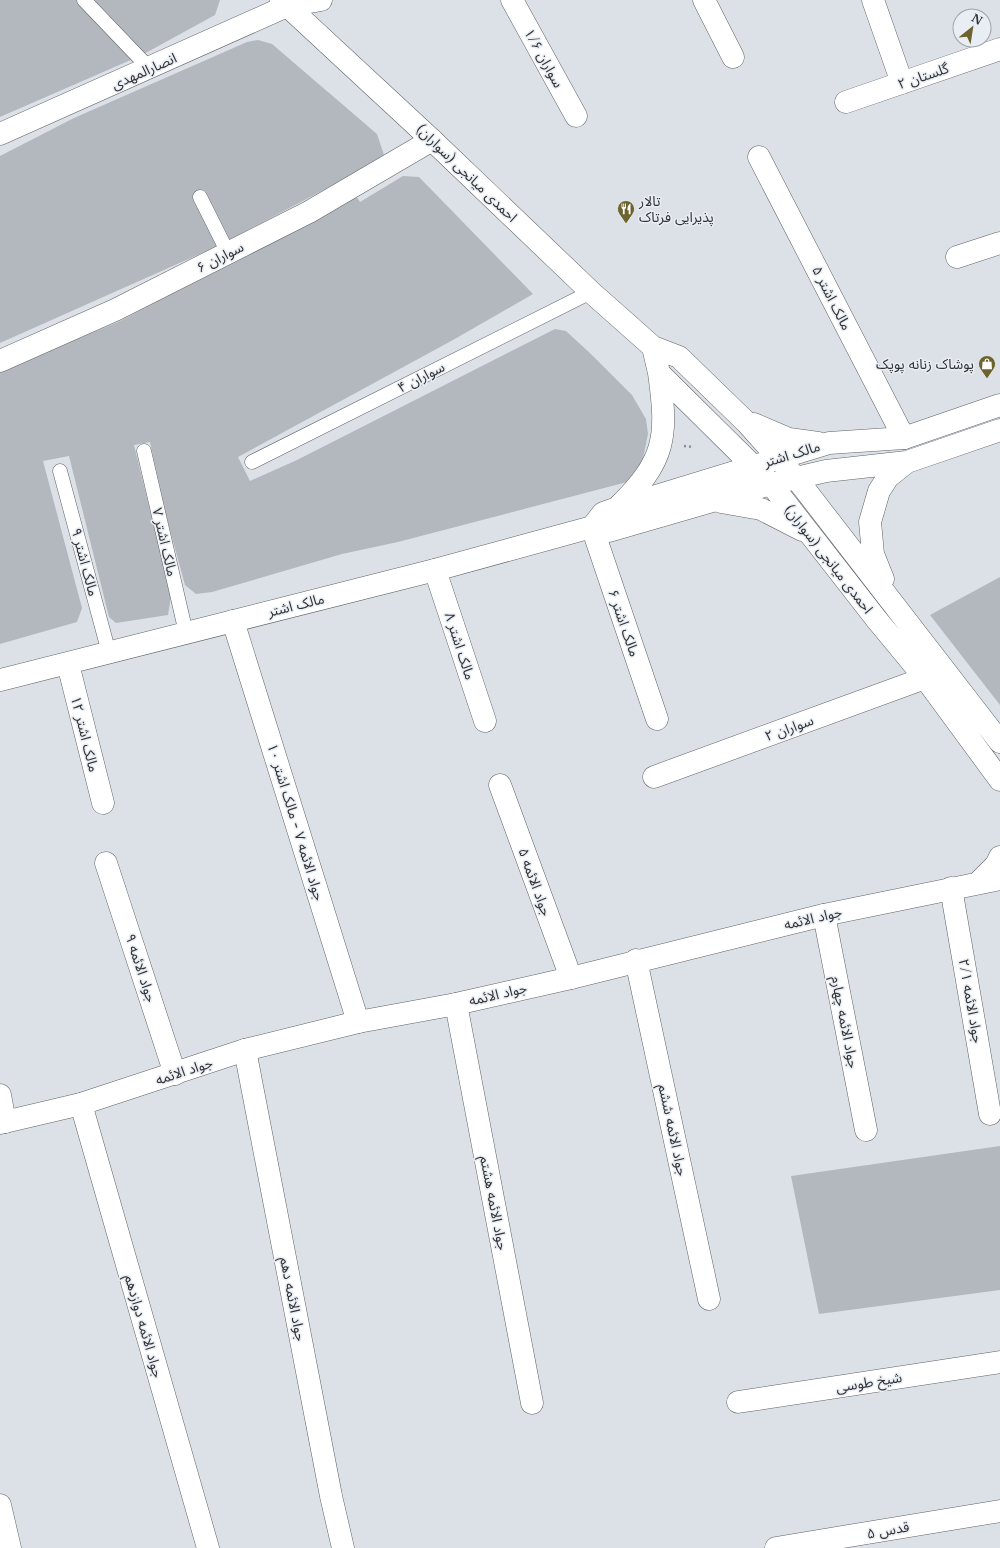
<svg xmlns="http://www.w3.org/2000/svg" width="1000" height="1548" viewBox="0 0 1000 1548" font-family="'Libre Baskerville','Noto Sans Arabic',serif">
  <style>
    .building { fill: #b3b8be }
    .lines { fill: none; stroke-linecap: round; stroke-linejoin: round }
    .lane-casing { stroke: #5e6368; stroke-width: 15 }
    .street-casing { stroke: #5e6368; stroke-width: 23 }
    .secondary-casing { stroke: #5e6368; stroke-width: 23 }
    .path { stroke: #8d9195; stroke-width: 2.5; stroke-dasharray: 2 3; stroke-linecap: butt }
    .lane { stroke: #fff; stroke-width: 14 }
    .street { stroke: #fff; stroke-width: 22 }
    .secondary { stroke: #fff; stroke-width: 22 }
    .labels { text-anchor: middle; stroke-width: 3; stroke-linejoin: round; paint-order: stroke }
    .street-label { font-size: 14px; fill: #303234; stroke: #e9eef4 }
    .poi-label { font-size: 14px; fill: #303234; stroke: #e9eef4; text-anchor: start }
  </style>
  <rect width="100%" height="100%" fill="#dce1e7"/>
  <!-- building -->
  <path class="building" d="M0 0H78L133 59 0 117Z
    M89 0H220L215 15 142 55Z
    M258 40 272 44 377 134 384 155 329 187 220 245 0 343V156L74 118 247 42Z
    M403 176 419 177 533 294 453 340 238 457 250 481 297 460 555 329 566 331 592 355 632 395 646 419 648 434 642 463 631 481 398 542 342 554 212 592 196 594 185 585 168 523 150 442 134 445 171 596 168 615 116 623 109 617 69 456 43 461 82 608 77 622 0 644V371L118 322 356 196 360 202Z
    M1000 577V705L930 615Z
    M1000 1146V1290L819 1314 791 1176Z"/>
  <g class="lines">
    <defs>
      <path id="lane" d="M84 0 150 69
        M200 197 228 253
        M144 451 186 633
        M252 462 591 292
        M60 471 109 653"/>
      <path id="street" d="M512 0 576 116
        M704 0 733 57
        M873 0 902 83
        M287 6 321 0
        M846 102 1000 49
        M759 157 904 438
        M957 257 1000 243
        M0 361 115 310 309 212 432 140
        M592 527 657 719
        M435 570 485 721
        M233 621 358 1022
        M68 664 103 803
        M654 777 925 678
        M500 785 571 978
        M106 863 175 1074
        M951 888 990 1114
        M824 915 866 1130
        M636 960 709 1299
        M456 1004 532 1403
        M245 1050 331 1496 343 1548
        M0 1095 5 1122
        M81 1104 208 1548
        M738 1402 1000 1362
        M0 1505 10 1548
        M776 1548 1000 1511"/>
      <path id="secondary" d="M281 0 432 140 591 292 653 347 679 357 747 423 796 478 1000 742
        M0 134 287 6
        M653 347 659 373 771 484 877 620 925 678 1000 780
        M754 424 789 439 818 443
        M721 502 761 509 802 530
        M618 507C666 460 668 437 659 373
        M592 527 603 513 617 508 829 443 904 438 1000 405
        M883 579 873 554 870 522 879 491 888 477 907 462
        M0 680 435 570 592 527 609 531 771 484 826 471 907 462 1000 430
        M978 883 996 865 1000 857
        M0 1123 81 1104 245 1050 358 1022 456 1004 571 978 824 915 1000 879"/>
    </defs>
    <!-- lane casing -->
    <use href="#lane" class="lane-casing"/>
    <!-- street casing -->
    <use href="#street" class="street-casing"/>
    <!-- secondary casing -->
    <use href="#secondary" class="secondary-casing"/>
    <!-- path -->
    <path class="path" d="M684 446 694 447"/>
    <!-- lane -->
    <use href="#lane" class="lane"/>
    <!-- street -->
    <use href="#street" class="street"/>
    <!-- secondary -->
    <use href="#secondary" class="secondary"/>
  </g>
  <!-- icons -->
  <defs>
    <symbol id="restaurant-pin" viewBox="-11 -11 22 30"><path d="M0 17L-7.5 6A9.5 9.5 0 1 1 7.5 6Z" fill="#6c632f" stroke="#e9eef4"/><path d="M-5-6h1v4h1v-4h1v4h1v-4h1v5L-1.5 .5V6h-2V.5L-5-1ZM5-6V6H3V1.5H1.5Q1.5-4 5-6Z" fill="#fff"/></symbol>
    <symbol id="shop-pin" viewBox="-11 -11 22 30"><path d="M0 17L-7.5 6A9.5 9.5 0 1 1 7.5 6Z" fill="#6c632f" stroke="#e9eef4"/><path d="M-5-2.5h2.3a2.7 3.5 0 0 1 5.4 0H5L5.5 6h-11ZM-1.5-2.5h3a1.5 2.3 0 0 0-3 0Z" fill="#fff"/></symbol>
  </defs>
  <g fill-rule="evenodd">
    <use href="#restaurant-pin" x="616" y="199" width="20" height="27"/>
    <use href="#shop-pin" x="977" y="354" width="20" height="27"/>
  </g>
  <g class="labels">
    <!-- street labels -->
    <g class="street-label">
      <text transform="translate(544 58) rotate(61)" y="5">سواران ۱/۶</text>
      <text transform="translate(144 71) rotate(-24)" y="5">انصارالمهدی</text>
      <text transform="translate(923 76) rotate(-19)" y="5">گلستان ۲</text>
      <text transform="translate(467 173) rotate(44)" y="5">احمدی میانجی (سواران)</text>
      <text transform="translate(220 257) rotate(-27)" y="5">سواران ۶</text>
      <text transform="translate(832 298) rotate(63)" y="5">مالک اشتر ۵</text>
      <text transform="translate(421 377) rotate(-27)" y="5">سواران ۴</text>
      <text transform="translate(792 454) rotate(-17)" y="5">مالک اشتر</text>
      <text transform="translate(165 542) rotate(77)" y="5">مالک اشتر ۷</text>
      <text transform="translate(829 559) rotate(52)" y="5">احمدی میانجی (سواران)</text>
      <text transform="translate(85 562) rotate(75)" y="5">مالک اشتر ۹</text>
      <text transform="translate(296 605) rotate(-14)" y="5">مالک اشتر</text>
      <text transform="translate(624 623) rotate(71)" y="5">مالک اشتر ۶</text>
      <text transform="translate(460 646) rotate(72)" y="5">مالک اشتر ۸</text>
      <text transform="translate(789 728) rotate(-20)" y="5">سواران ۲</text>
      <text transform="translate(85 734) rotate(76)" y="5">مالک اشتر ۱۲</text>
      <text transform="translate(296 822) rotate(73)" y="5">جواد الائمه ۷ - مالک اشتر ۱۰</text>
      <text transform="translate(535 882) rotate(70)" y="5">جواد الائمه ۵</text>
      <text transform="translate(813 918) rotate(-13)" y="5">جواد الائمه</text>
      <text transform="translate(141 968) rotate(72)" y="5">جواد الائمه ۹</text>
      <text transform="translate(498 994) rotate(-13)" y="5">جواد الائمه</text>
      <text transform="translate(971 1001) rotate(80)" y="5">جواد الائمه ۲/۱</text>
      <text transform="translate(845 1022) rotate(79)" y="5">جواد الائمه چهارم</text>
      <text transform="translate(184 1071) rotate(-18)" y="5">جواد الائمه</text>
      <text transform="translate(673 1130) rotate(78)" y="5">جواد الائمه ششم</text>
      <text transform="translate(494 1203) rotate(79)" y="5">جواد الائمه هشتم</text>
      <text transform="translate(293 1299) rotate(79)" y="5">جواد الائمه دهم</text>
      <text transform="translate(144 1326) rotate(74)" y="5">جواد الائمه دوازدهم</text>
      <text transform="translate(869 1382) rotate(-9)" y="5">شیخ طوسی</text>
      <text transform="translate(888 1530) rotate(-10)" y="5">قدس ۵</text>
    </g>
    <!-- poi labels -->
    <g class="poi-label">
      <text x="639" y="206">تالار<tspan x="639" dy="16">پذیرایی فرتاک</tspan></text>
      <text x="974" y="369" text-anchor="end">پوشاک زنانه پوپک</text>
    </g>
  </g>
  <!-- north arrow -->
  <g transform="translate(972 28) rotate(30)"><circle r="19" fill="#e9eef4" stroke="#9fa3a7"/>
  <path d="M0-3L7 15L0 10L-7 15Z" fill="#6c632f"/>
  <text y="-6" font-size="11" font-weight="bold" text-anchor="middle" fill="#303234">N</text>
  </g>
</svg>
